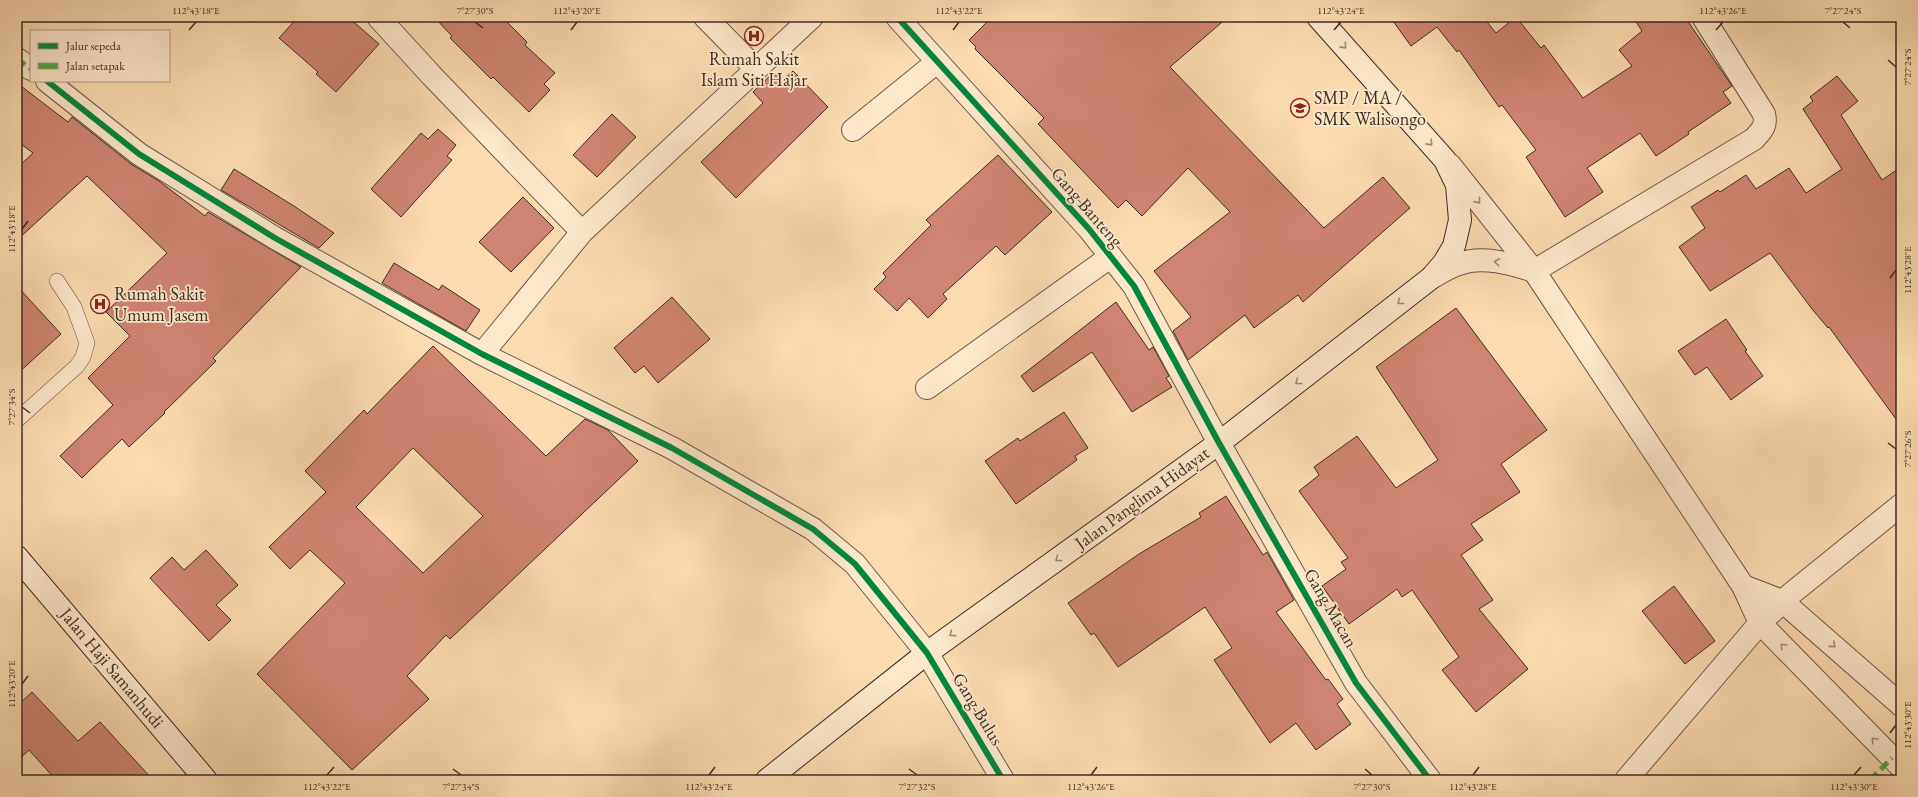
<svg xmlns="http://www.w3.org/2000/svg" width="1918" height="797" viewBox="0 0 1918 797" font-family="'EB Garamond',serif">
  <style>
    .building { fill: #d08472; stroke: #3d2d24; fill-rule: evenodd }
    .lines { fill: none; stroke-linecap: round; stroke-linejoin: round }
    .lane-casing { stroke: #6d5947; stroke-width: 16 }
    .street-casing { stroke: #6d5947; stroke-width: 24 }
    .secondary-casing { stroke: #3d2d24; stroke-width: 24 }
    .lane { stroke: #fde8cb; stroke-width: 15 }
    .street { stroke: #fde8cb; stroke-width: 22 }
    .secondary { stroke: #fde8cb; stroke-width: 22 }
    .quiet { stroke: #54a442; stroke-width: 5; stroke-dasharray: 10 5; stroke-linecap: butt }
    .cycleway-casing { stroke: #fde8cb; stroke-width: 8 }
    .cycleway { stroke: #00873e; stroke-width: 6 }
    .oneway { stroke: #9d8a78 }
    .ticks { fill: none; stroke: #3d2d24; stroke-width: 1.5 }
    .labels { text-anchor: middle; stroke-width: 3.5; stroke-linejoin: round; paint-order: stroke }
    .poi-label { font-size: 18px; fill: #3d2d24; stroke: #fde8cb; text-anchor: start }
    .street-label { font-size: 18px; fill: #3d2d24; stroke: #fde8cb }
    .neatline { fill: none; stroke: #3d2d24; stroke-width: 1.5 }
    .ticks-label { font-size: 10px; text-anchor: middle; fill: #3d2d24 }
  </style>
  <rect width="100%" height="100%" fill="#fcdcaf"/>
  <filter id="stains"><feTurbulence type="fractalNoise" baseFrequency=".005" numOctaves="4"/><feColorMatrix values="0 0 0 0 .2 0 0 0 0 .09 0 0 0 0 .02 0 0 0 .5 -.17"/></filter>
  <radialGradient id="worn" r=".72"><stop offset=".6" stop-color="#630" stop-opacity="0"/><stop offset="1" stop-color="#630" stop-opacity=".3"/></radialGradient>
  <!-- building -->
  <path class="building" d="M298 17H348L379 44 336 92 316 74 318 72 279 38Z
    M434 17H502L527 42 525 45 555 73 544 84 550 90 529 112 493 77 491 79 450 38 452 36Z
    M992 17H1228L1170 67 1324 228 1383 177 1410 208 1303 302 1298 295 1254 328 1245 315 1188 360 1173 331 1191 317 1154 271 1230 212 1188 168 1142 216 1126 200 1118 208 1038 124 1044 118 975 49 976 47 969 40Z
    M1390 17H1483L1496 33 1516 17 1541 48 1544 45 1583 98 1632 66 1619 50 1642 31 1633 17H1685L1732 86 1723 92 1731 103 1688 132 1689 134 1656 156 1640 133 1587 168 1603 192 1565 217 1526 157 1536 150 1502 105 1499 107 1459 50 1457 52 1437 27 1411 46Z
    M793 71 828 107 736 198 701 162 763 103 753 92 774 72 782 81Z
    M1837 76 1858 101 1841 115 1882 180 1901 167V426L1829 327 1828 328 1812 309 1770 253 1710 291 1679 247 1705 228 1691 207 1718 190 1720 192 1746 175 1756 189 1789 168 1806 193 1842 169 1803 109 1813 101 1810 97Z
    M17 83 68 122 72 117 131 164 159 181 205 216 208 212 301 267 213 358 216 361 164 412 165 413 129 447 122 439 82 478 60 456 113 405 88 378 130 336 106 312 167 253 87 176 17 240V168L33 153 17 141Z
    M612 114 636 137 597 177 573 155Z
    M438 129 456 145 447 156 452 160 401 217 371 189 421 133 428 139Z
    M998 155 1052 212 1005 255 996 246 943 294 947 299 928 318 909 298 897 311 874 289 886 277 883 273 931 225 926 220Z
    M234 169 294 206 334 233 319 248 221 190Z
    M523 197 554 228 511 272 479 242Z
    M394 263 439 290 442 285 480 310 466 331 382 283Z
    M17 286 61 334 17 374Z
    M672 297 710 339 658 383 644 366 635 373 614 348Z
    M1116 302 1149 350 1153 347 1169 376 1166 378 1172 387 1132 412 1092 352 1033 392 1021 376Z
    M1456 308 1547 430 1501 464 1520 492 1471 524 1483 540 1461 555 1493 600 1479 609 1528 669 1476 712 1442 670 1459 657 1412 590 1402 597 1397 589 1349 624 1322 586 1346 569 1341 562 1348 558 1299 491 1319 475 1314 467 1357 436 1396 488 1438 460 1376 367Z
    M1726 319 1747 350 1745 351 1763 376 1731 400 1707 367 1695 375 1678 351Z
    M433 346 546 456 585 419 608 430 638 461 450 639 446 635 407 676 429 699 352 770 257 674 345 583 310 550 290 569 269 547 326 492 305 471 364 410 367 414ZM413 448 483 516 423 573 356 507Z
    M1064 412 1088 448 1075 456 1077 460 1016 504 985 461 1018 438 1020 441Z
    M1226 496 1263 555 1267 552 1294 600 1276 612 1326 680 1328 679 1343 699 1337 704 1351 724 1316 750 1296 723 1270 743 1214 660 1232 648 1205 607 1118 667 1094 633 1091 635 1068 603 1139 554 1201 517 1199 513Z
    M206 550 238 585 216 605 231 620 209 641 150 578 172 557 184 570Z
    M1674 586 1715 641 1685 664 1642 611Z
    M32 692 78 741 100 722 153 780H56L29 750 17 761V706Z"/>
  <g class="lines">
    <defs>
      <path id="lane" d="M17 420 77 366 83 357 87 343 74 307 57 281"/>
      <path id="street" d="M378 17 432 76 582 232
        M705 17 756 69
        M897 17 1089 229 1134 286 1219 443 1356 683 1430 780
        M17 59 31 69
        M47 81 139 154 275 238 482 354 672 448 813 529 855 564 927 653 1003 780
        M853 130 937 62
        M1450 165 1534 271 1743 586 1760 623 1901 767
        M1431 278C1440 273 1449 267 1459 264 1482 255 1512 264 1534 271L1754 139C1762 130 1767 126 1764 114L1703 17
        M482 354 582 232 812 17
        M927 388 1110 257
        M1743 586 1782 601 1901 705
        M1626 780 1760 623 1792 593 1901 505"/>
      <path id="secondary" d="M17 557 206 780
        M767 780 927 653 1219 443 1431 278 1444 263 1454 246 1460 220 1457 185 1445 160 1318 17"/>
    </defs>
    <!-- lane casing -->
    <use href="#lane" class="lane-casing"/>
    <!-- street casing -->
    <use href="#street" class="street-casing"/>
    <!-- secondary casing -->
    <use href="#secondary" class="secondary-casing"/>
    <!-- lane -->
    <use href="#lane" class="lane"/>
    <!-- street -->
    <use href="#street" class="street"/>
    <!-- secondary -->
    <use href="#secondary" class="secondary"/>
    <!-- quiet -->
    <path class="quiet" d="M17 59 31 69
      M1870 780 1892 758"/>
    <defs>
      <path id="cycleway" d="M897 17 1089 229 1134 286 1219 443 1356 683 1430 780
        M47 81 139 154 275 238 482 354 672 448 813 529 855 564 927 653 1003 780"/>
    </defs>
    <!-- cycleway casing -->
    <use href="#cycleway" class="cycleway-casing"/>
    <!-- cycleway -->
    <use href="#cycleway" class="cycleway"/>
  </g>
  <!-- one-way arrows -->
  <defs><path id="oneway-chevron" d="M-2-3.5L2.5 0L-2 3.5" fill="none" stroke-width="1.6" stroke-linecap="round" stroke-linejoin="round"/></defs>
  <g class="oneway">
    <use href="#oneway-chevron" transform="translate(1344 46) rotate(48)"/>
    <use href="#oneway-chevron" transform="translate(1430 143) rotate(48)"/>
    <use href="#oneway-chevron" transform="translate(1478 201) rotate(51)"/>
    <use href="#oneway-chevron" transform="translate(1497 262) rotate(-174)"/>
    <use href="#oneway-chevron" transform="translate(1400 302) rotate(142)"/>
    <use href="#oneway-chevron" transform="translate(1298 382) rotate(142)"/>
    <use href="#oneway-chevron" transform="translate(1058 559) rotate(144)"/>
    <use href="#oneway-chevron" transform="translate(952 634) rotate(144)"/>
    <use href="#oneway-chevron" transform="translate(1833 645) rotate(41)"/>
    <use href="#oneway-chevron" transform="translate(1783 646) rotate(-134)"/>
    <use href="#oneway-chevron" transform="translate(1874 740) rotate(-134)"/>
  </g>
  <!-- ticks -->
  <path class="ticks" d="M475 22 483 28M1843 22 1850 28M189 30 196 22M571 30 577 22M953 30 959 22M1334 30 1341 22M1716 30 1723 22M1888 60 1896 67M22 229 28 221M1890 278 1896 270M22 407 30 413M1888 443 1896 449M22 684 28 676M1890 733 1896 725M453 769 461 775M909 769 917 775M1365 769 1372 775M327 775 334 767M709 775 715 767M1091 775 1097 767M1473 775 1479 767M1854 775 1861 767"/>
  <!-- icons -->
  <defs>
    <symbol id="hospital-ring" viewBox="-11 -11 22 22"><circle r="9.5" fill="#fde8cb" stroke="#8f2418" stroke-width="1.5"/><path d="M-5-5h3v3.5h4V-5h3V5h-3V1.5h-4V5h-3Z" fill="#8f2418"/></symbol>
    <symbol id="school-ring" viewBox="-11 -11 22 22"><circle r="9.5" fill="#fde8cb" stroke="#8f2418" stroke-width="1.5"/><path d="M0-5L7-2L0 1L-7-2ZM-4 1L0 2.5L4 1V4Q0 6-4 4Z" fill="#8f2418"/></symbol>
  </defs>
  <g fill-rule="evenodd">
    <use href="#hospital-ring" x="743" y="25" width="22" height="22"/>
    <use href="#school-ring" x="1289" y="97" width="22" height="22"/>
    <use href="#hospital-ring" x="89" y="293" width="22" height="22"/>
  </g>
  <g class="labels">
    <!-- poi labels -->
    <g class="poi-label">
      <text x="754" y="65" text-anchor="middle">Rumah Sakit<tspan x="754" dy="21">Islam Siti Hajar</tspan></text>
      <text x="1314" y="104">SMP / MA /<tspan x="1314" dy="21">SMK Walisongo</tspan></text>
      <text x="114" y="300">Rumah Sakit<tspan x="114" dy="21">Umum Jasem</tspan></text>
    </g>
    <!-- street labels -->
    <g class="street-label">
      <text transform="translate(1087 207) rotate(49)" y="6">Gang Banteng</text>
      <text transform="translate(1142 498) rotate(-36)" y="6">Jalan Panglima Hidayat</text>
      <text transform="translate(1331 608) rotate(60)" y="6">Gang Macan</text>
      <text transform="translate(112 668) rotate(50)" y="6">Jalan Haji Samanhudi</text>
      <text transform="translate(978 709) rotate(59)" y="6">Gang Bulus</text>
    </g>
  </g>
  <!-- margin -->
  <rect width="1918" height="797" fill="none" stroke="#fcdcaf" stroke-width="44"/>
  <!-- legend -->
  <rect x="30" y="30" width="140" height="52" fill="#fde8cb" stroke="#b09d88"/>
  <rect x="38" y="43" width="20" height="6" fill="#00873e" stroke="#b09d88"/>
  <text x="66" y="50" font-size="12" fill="#3d2d24">Jalur sepeda</text>
  <rect x="38" y="63" width="20" height="6" fill="#54a442" stroke="#b09d88"/>
  <text x="66" y="70" font-size="12" fill="#3d2d24">Jalan setapak</text>
  <rect x="22" y="22" width="1874" height="753" class="neatline"/>
  <g class="ticks-label">
    <text x="196" y="14">112°43'18"E</text>
    <text x="475" y="14">7°27'30"S</text>
    <text x="577" y="14">112°43'20"E</text>
    <text x="959" y="14">112°43'22"E</text>
    <text x="1341" y="14">112°43'24"E</text>
    <text x="1723" y="14">112°43'26"E</text>
    <text x="1843" y="14">7°27'24"S</text>
    <text transform="translate(1907 67) rotate(-90)" y="4">7°27'24"S</text>
    <text transform="translate(11 229) rotate(-90)" y="4">112°43'18"E</text>
    <text transform="translate(1907 270) rotate(-90)" y="4">112°43'28"E</text>
    <text transform="translate(11 407) rotate(-90)" y="4">7°27'34"S</text>
    <text transform="translate(1907 449) rotate(-90)" y="4">7°27'26"S</text>
    <text transform="translate(11 684) rotate(-90)" y="4">112°43'20"E</text>
    <text transform="translate(1907 725) rotate(-90)" y="4">112°43'30"E</text>
    <text x="327" y="790">112°43'22"E</text>
    <text x="461" y="790">7°27'34"S</text>
    <text x="709" y="790">112°43'24"E</text>
    <text x="917" y="790">7°27'32"S</text>
    <text x="1091" y="790">112°43'26"E</text>
    <text x="1372" y="790">7°27'30"S</text>
    <text x="1473" y="790">112°43'28"E</text>
    <text x="1854" y="790">112°43'30"E</text>
  </g>
  <rect width="100%" height="100%" filter="url(#stains)"/>
  <rect width="100%" height="100%" fill="url(#worn)"/>
</svg>
